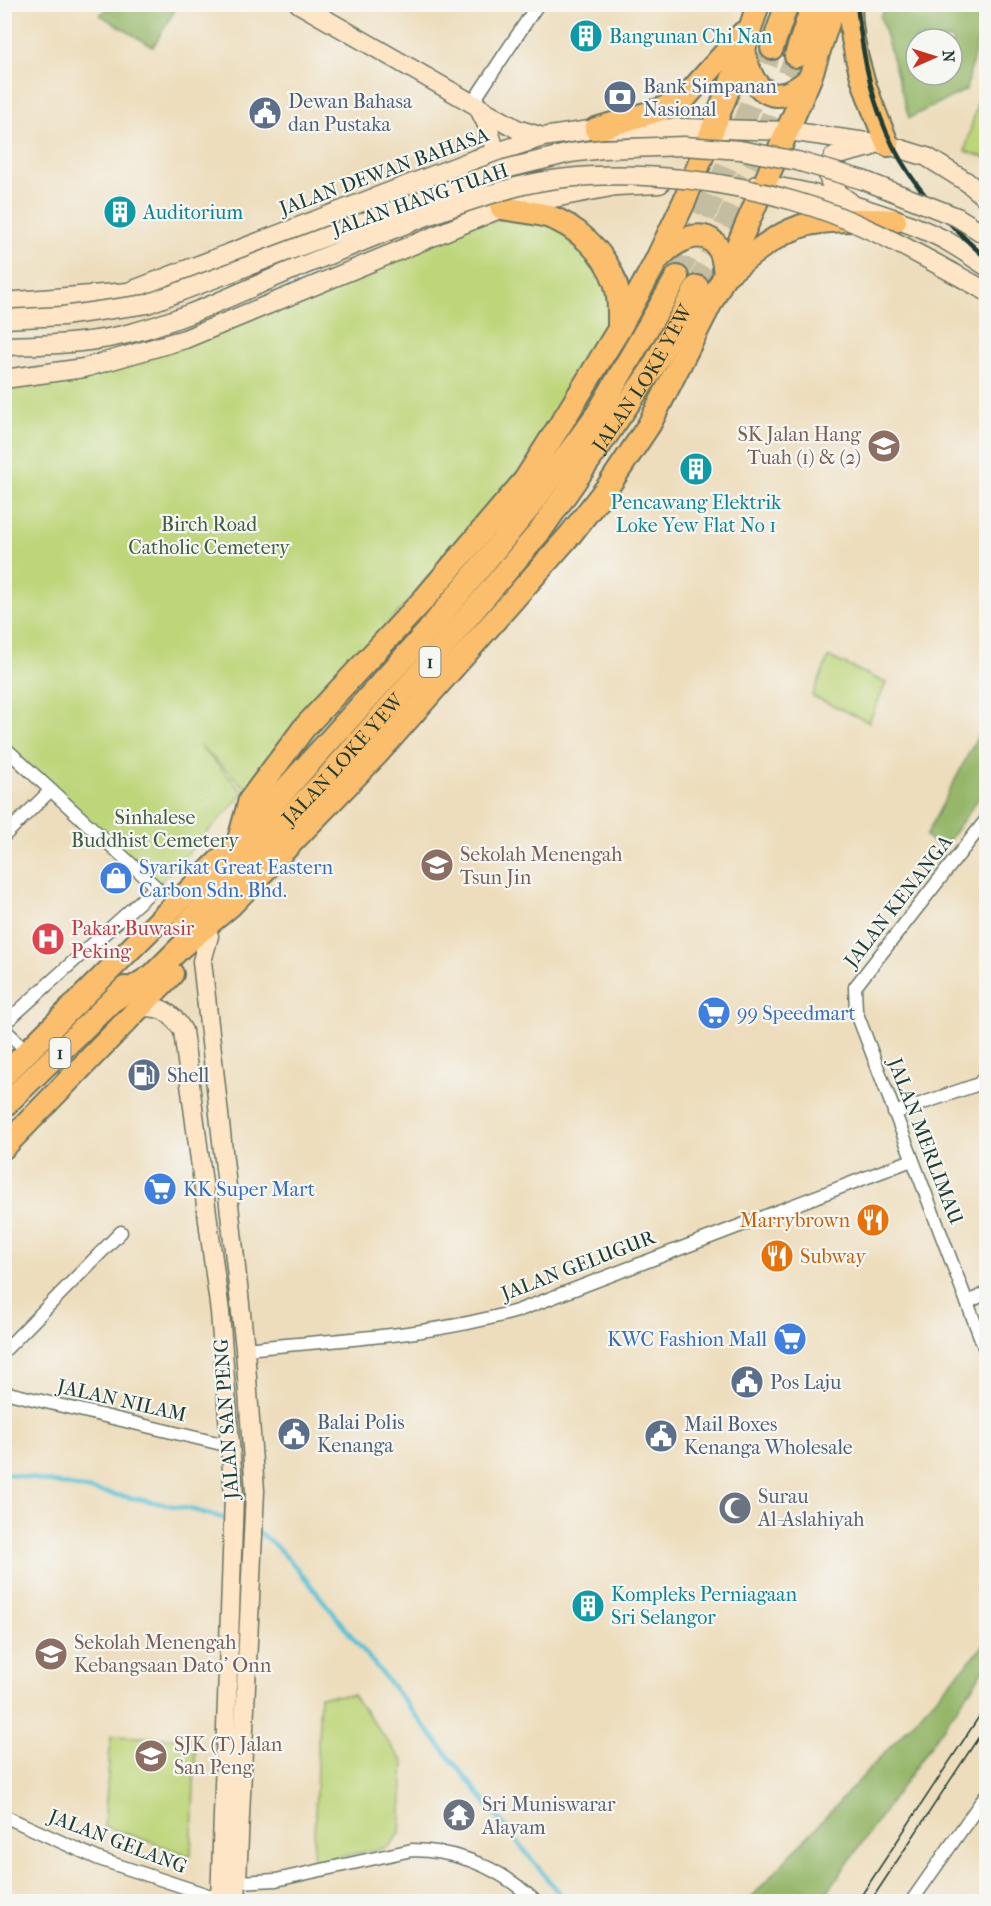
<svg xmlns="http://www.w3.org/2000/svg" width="991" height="1906" viewBox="0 0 991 1906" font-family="'IM FELL French Canon',serif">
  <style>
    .green { fill: #bed67a; stroke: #6e8a57; stroke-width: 1.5 }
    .forest { fill: #96b76a; stroke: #5a7a4f; stroke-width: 1.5; fill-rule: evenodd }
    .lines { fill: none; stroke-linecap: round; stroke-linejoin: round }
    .stream { stroke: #59c1d5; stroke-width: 4.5 }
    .highway-tunnel { stroke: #c4bda1; stroke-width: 22; stroke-dasharray: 22 11; stroke-linecap: butt }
    .street-casing { stroke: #677564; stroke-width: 15 }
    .secondary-casing { stroke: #677564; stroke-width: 21 }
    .highway-casing { stroke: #677564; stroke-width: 26 }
    .street { stroke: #fff; stroke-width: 12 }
    .secondary { stroke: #fde5c5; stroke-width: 18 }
    .highway { stroke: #fabe6d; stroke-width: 22 }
    .tram { stroke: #1f3d34; stroke-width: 1.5 }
    .rail { stroke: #1f3d34; stroke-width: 4.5 }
    .secondary-bridge-casing { stroke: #677564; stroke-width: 21; stroke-linecap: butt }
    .secondary-bridge { stroke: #fde5c5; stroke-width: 18 }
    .labels { text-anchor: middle; stroke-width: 4.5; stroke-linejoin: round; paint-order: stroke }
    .shield { fill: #f6f6f2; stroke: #60746d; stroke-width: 1.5 }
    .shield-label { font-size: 18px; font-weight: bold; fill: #1f3d34 }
    .culture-label { font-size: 20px; fill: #0d838f; stroke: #f6f6f2; text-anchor: start }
    .service-label { font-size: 20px; fill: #4e5e75; stroke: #f6f6f2; text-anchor: start }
    .street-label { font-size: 20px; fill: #1f3d34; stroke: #f6f6f2 }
    .education-label { font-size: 20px; fill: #785e54; stroke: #f6f6f2; text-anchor: start }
    .park-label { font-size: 20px; fill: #3f5c42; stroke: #f6f6f2 }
    .shop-label { font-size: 20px; fill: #366cbe; stroke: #f6f6f2; text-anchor: start }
    .health-label { font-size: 20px; fill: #be3a42; stroke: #f6f6f2; text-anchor: start }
    .food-label { font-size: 20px; fill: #c56008; stroke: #f6f6f2; text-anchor: end }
    .worship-label { font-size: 20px; fill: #5b616d; stroke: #f6f6f2; text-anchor: start }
  </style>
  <rect width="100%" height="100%" fill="#f6f6f2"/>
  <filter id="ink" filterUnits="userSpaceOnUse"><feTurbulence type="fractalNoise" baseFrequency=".0167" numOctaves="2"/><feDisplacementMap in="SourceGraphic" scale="12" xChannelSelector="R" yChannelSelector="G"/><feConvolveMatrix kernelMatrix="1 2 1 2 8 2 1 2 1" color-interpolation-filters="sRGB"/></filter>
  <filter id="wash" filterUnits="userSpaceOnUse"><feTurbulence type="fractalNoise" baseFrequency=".008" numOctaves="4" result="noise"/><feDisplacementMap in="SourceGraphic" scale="24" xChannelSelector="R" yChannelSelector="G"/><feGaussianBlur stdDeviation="1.35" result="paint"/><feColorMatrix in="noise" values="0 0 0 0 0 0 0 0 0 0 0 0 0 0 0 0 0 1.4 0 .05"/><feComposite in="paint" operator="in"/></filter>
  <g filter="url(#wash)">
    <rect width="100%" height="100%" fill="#edddbc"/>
    <!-- green -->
    <path class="green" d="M986 70V158L965 151Z
      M535 214 588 243 617 293 619 329 537 452 246 788 199 745 244 793 156 887 5 745 4 379 84 368 466 223Z
      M829 657 886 683 869 722 812 696Z
      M353 1695 404 1763 400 1834 388 1847 313 1862 320 1696Z
      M111 1736 196 1739 191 1856 104 1826Z"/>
    <!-- forest -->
    <path class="forest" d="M111 5V4L178 5 153 47 100 15Z
      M892 5H986L966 90 909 118 880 15ZM916 39H952V75H916Z
      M986 720V788L942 850 926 836Z
      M986 1643V1667L821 1901H748Z"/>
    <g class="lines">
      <!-- stream -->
      <path class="stream" d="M4 1473 194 1510 230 1520
        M259 1533 274 1544 296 1567 566 1902"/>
    </g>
  </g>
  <g filter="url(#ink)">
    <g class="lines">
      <!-- highway-tunnel -->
      <path class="highway-tunnel" d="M677 277 728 163 772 48
        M697 287 751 169 796 56"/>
      <defs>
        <path id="street" d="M473 102 538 4
          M4 747 156 887 4 1024
          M986 820 855 987 856 1011 986 1352
          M4 836 51 790
          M4 1029 28 1052
          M894 1113 979 1084 986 1074
          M967 1303 986 1293
          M245 1349C338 1339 427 1337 517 1311L912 1160
          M4 1351 121 1232
          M4 1392 230 1446
          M4 1816 99 1859 220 1899
          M237 1882 276 1880 412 1850C461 1851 501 1868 536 1902
          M911 1902 986 1795"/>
        <path id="secondary" d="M299 4 517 129 543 137
          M477 105 488 127 496 153
          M756 185C803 186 901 218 943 239 958 247 972 257 986 266
          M850 202C831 189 821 177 834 156L870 147
          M4 302 128 292 473 160 543 137 596 129 684 128 788 131 888 145 927 157 967 182 986 198
          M4 379 84 368 185 339 502 208 616 186 660 184
          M209 936 202 961 245 1349 255 1491 236 1902
          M139 1008C160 1005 172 1012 183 1031L220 1312 234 1496 220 1902"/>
        <g id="highway">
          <path d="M850 4C850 54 869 100 888 145"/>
          <path d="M772 48 787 4"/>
          <path d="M744 49C751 91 773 111 809 79"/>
          <path d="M796 56 813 4"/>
          <path d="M596 129 662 109 685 98 743 33"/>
          <path d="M502 208C517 211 533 212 547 216 576 225 605 253 615 282 620 296 619 312 619 327"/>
          <path d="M660 257C674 241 707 223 720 251 724 258 724 268 725 275"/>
          <path d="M726 275C749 257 771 237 799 227 822 218 869 220 895 221"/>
          <path d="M240 836 250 800 304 728 425 598 525 480 567 414 619 329 654 265 685 200 744 49 758 4"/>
          <path id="s1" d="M184 927 326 779 440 650 541 530 651 371 697 287"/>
          <path d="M115 999 153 975 181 947 231 905 378 753 570 535 609 485 649 425 725 275 810 78 834 4"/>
          <path d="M4 1075 239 841 428 631 528 509 598 413 677 277"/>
          <path d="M4 1106 125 988"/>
          <path d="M4 1147 172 974"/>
        </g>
      </defs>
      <!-- street casing -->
      <use href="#street" class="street-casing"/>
      <!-- secondary casing -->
      <use href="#secondary" class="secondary-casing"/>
      <!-- highway casing -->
      <use href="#highway" class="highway-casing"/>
      <!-- street -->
      <use href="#street" class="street"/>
      <!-- secondary -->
      <use href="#secondary" class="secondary"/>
      <!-- highway -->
      <use href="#highway" class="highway"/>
      <!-- tram -->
      <path class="tram" d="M857 1902 986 1706
        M870 1902 986 1726"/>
      <!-- rail -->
      <path class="rail" d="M857 4C870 124 897 178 986 258"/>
      <defs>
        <path id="secondary-bridge" d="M4 319 63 316 147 304 505 169 570 153 602 149 684 146 740 150 797 161 863 180 957 217 986 235
          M4 346C45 345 84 344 123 335 183 321 241 291 297 268 367 240 439 208 512 188 598 165 709 176 794 201 862 220 925 258 986 291"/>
      </defs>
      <!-- secondary-bridge casing -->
      <use href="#secondary-bridge" class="secondary-bridge-casing"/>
      <!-- secondary-bridge -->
      <use href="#secondary-bridge" class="secondary-bridge"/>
    </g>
  </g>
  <!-- icons -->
  <defs>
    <symbol id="building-disc" viewBox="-11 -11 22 22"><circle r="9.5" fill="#0f9aa8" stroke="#f6f6f2"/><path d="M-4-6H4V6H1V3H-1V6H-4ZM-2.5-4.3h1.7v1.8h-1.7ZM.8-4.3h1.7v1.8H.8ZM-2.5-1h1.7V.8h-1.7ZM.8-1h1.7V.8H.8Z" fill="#fff"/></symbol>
    <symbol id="bank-disc" viewBox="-11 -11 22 22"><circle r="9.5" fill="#5c6f8a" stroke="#f6f6f2"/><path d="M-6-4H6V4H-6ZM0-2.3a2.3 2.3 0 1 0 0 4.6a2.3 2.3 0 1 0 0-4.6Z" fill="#fff"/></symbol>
    <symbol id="civic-disc" viewBox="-11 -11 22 22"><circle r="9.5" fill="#5c6f8a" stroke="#f6f6f2"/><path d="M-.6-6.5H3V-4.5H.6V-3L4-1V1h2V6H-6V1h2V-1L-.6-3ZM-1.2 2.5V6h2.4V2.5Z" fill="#fff"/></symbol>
    <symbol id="school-disc" viewBox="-11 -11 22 22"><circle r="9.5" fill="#8d6e63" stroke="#f6f6f2"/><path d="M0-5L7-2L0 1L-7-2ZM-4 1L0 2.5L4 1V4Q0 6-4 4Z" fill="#fff"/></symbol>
    <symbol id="shop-disc" viewBox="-11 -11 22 22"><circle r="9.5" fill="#3f7fe0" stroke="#f6f6f2"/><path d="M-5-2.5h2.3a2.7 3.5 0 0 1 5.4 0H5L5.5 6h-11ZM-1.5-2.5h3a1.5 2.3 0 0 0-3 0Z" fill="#fff"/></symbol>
    <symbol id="hospital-disc" viewBox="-11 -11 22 22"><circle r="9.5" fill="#e0444e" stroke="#f6f6f2"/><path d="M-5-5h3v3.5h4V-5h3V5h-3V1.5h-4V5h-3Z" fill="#fff"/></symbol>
    <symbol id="supermarket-disc" viewBox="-11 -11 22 22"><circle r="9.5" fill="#3f7fe0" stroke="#f6f6f2"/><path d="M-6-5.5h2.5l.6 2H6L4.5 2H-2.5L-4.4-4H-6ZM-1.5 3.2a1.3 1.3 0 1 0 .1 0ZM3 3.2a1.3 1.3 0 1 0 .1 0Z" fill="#fff"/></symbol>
    <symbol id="fuel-disc" viewBox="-11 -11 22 22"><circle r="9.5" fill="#5c6f8a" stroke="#f6f6f2"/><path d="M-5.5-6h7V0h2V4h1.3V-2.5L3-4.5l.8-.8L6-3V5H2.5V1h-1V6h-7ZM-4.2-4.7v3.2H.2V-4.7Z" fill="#fff"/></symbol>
    <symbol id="restaurant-disc" viewBox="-11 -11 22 22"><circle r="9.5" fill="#e8710a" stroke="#f6f6f2"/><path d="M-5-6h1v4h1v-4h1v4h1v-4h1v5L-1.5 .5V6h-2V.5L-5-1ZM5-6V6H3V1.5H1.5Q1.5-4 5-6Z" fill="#fff"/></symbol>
    <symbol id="mosque-disc" viewBox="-11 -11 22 22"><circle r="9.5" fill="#6b7280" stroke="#f6f6f2"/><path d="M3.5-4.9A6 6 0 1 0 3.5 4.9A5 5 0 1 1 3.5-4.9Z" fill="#fff"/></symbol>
    <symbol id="temple-disc" viewBox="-11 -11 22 22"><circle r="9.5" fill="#6b7280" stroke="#f6f6f2"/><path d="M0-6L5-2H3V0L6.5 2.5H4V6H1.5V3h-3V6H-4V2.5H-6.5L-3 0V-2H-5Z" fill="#fff"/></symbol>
  </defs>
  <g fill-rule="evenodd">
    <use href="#building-disc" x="567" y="17" width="38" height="38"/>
    <use href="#bank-disc" x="601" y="78" width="38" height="38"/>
    <use href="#civic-disc" x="246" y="94" width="38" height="38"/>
    <use href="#building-disc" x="101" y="193" width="38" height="38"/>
    <use href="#school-disc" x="865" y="427" width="38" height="38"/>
    <use href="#building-disc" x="677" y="450" width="38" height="38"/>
    <use href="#school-disc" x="418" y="846" width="38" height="38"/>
    <use href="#shop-disc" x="97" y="859" width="38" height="38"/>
    <use href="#hospital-disc" x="29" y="920" width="38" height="38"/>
    <use href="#supermarket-disc" x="695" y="994" width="38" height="38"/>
    <use href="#fuel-disc" x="125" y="1056" width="38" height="38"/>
    <use href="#supermarket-disc" x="141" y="1170" width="38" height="38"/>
    <use href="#restaurant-disc" x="854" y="1201" width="38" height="38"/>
    <use href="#restaurant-disc" x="758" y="1237" width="38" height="38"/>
    <use href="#supermarket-disc" x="771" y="1320" width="38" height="38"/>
    <use href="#civic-disc" x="728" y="1363" width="38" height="38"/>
    <use href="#civic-disc" x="275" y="1415" width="38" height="38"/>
    <use href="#civic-disc" x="642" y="1417" width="38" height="38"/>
    <use href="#mosque-disc" x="716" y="1489" width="38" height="38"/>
    <use href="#building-disc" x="569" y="1587" width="38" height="38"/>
    <use href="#school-disc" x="32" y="1635" width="38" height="38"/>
    <use href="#school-disc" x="132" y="1737" width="38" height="38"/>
    <use href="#temple-disc" x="440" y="1796" width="38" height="38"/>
  </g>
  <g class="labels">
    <!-- shield labels -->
    <g class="shield">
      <rect x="419.5" y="647" width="21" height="30" rx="4.5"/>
      <rect x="49.5" y="1038" width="21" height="30" rx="4.5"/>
    </g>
    <g class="shield-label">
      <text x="430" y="668">1</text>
      <text x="60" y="1059">1</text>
    </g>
    <!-- culture labels -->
    <g class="culture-label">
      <text x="609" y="43">Bangunan Chi Nan</text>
      <text x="143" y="219">Auditorium</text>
      <text x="696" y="509" text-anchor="middle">Pencawang Elektrik<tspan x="696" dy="23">Loke Yew Flat No 1</tspan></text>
      <text x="611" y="1601">Kompleks Perniagaan<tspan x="611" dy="23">Sri Selangor</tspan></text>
    </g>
    <!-- service labels -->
    <g class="service-label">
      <text x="643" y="93">Bank Simpanan<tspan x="643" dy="23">Nasional</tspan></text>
      <text x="288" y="108">Dewan Bahasa<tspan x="288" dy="23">dan Pustaka</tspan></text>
      <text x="167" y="1082">Shell</text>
      <text x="770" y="1389">Pos Laju</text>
      <text x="317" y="1429">Balai Polis<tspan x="317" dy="23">Kenanga</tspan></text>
      <text x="684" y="1431">Mail Boxes<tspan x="684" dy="23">Kenanga Wholesale</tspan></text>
    </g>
    <!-- street labels -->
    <g class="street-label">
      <text transform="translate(384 171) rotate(-20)" y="7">JALAN DEWAN BAHASA</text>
      <text transform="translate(420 199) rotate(-19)" y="7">JALAN HANG TUAH</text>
      <text dy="7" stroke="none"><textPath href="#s1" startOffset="717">JALAN LOKE YEW</textPath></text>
      <text dy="7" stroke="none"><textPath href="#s1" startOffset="231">JALAN LOKE YEW</textPath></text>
      <text transform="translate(898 901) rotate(-52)" y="7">JALAN KENANGA</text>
      <text transform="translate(926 1141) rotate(69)" y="7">JALAN MERLIMAU</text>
      <text transform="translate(578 1265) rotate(-21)" y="7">JALAN GELUGUR</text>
      <text transform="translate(122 1400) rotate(13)" y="7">JALAN NILAM</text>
      <text transform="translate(226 1419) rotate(-94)" y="7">JALAN SAN PENG</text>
      <text transform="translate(118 1841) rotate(21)" y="7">JALAN GELANG</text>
    </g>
    <!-- education labels -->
    <g class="education-label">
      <text x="861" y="441" text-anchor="end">SK Jalan Hang<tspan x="861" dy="23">Tuah (1) &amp; (2)</tspan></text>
      <text x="460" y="861">Sekolah Menengah<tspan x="460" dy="23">Tsun Jin</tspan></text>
      <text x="74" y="1649">Sekolah Menengah<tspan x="74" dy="23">Kebangsaan Dato' Onn</tspan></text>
      <text x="174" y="1751">SJK (T) Jalan<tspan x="174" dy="23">San Peng</tspan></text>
    </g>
    <!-- park labels -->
    <g class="park-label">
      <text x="209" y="531">Birch Road<tspan x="209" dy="23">Catholic Cemetery</tspan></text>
      <text x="155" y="824">Sinhalese<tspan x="155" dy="23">Buddhist Cemetery</tspan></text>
    </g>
    <!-- shop labels -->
    <g class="shop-label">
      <text x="139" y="874">Syarikat Great Eastern<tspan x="139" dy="23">Carbon Sdn. Bhd.</tspan></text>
      <text x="737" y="1020">99 Speedmart</text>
      <text x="183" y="1196">KK Super Mart</text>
      <text x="767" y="1346" text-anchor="end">KWC Fashion Mall</text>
    </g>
    <!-- health labels -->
    <g class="health-label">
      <text x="71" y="935">Pakar Buwasir<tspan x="71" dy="23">Peking</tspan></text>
    </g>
    <!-- food labels -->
    <g class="food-label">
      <text x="850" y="1227">Marrybrown</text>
      <text x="800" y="1263" text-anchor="start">Subway</text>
    </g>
    <!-- worship labels -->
    <g class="worship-label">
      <text x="758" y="1503">Surau<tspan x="758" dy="23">Al-Aslahiyah</tspan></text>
      <text x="482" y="1811">Sri Muniswarar<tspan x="482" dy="23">Alayam</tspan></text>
    </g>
  </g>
  <!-- margin -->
  <rect width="991" height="1906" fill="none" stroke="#f6f6f2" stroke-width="24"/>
  <!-- north arrow -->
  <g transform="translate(934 57) rotate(87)"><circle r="28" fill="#f6f6f2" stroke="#a0aca6" stroke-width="1.5"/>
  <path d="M0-4.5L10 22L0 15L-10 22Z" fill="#c8321e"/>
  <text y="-9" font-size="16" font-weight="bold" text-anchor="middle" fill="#1f3d34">N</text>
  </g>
</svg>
